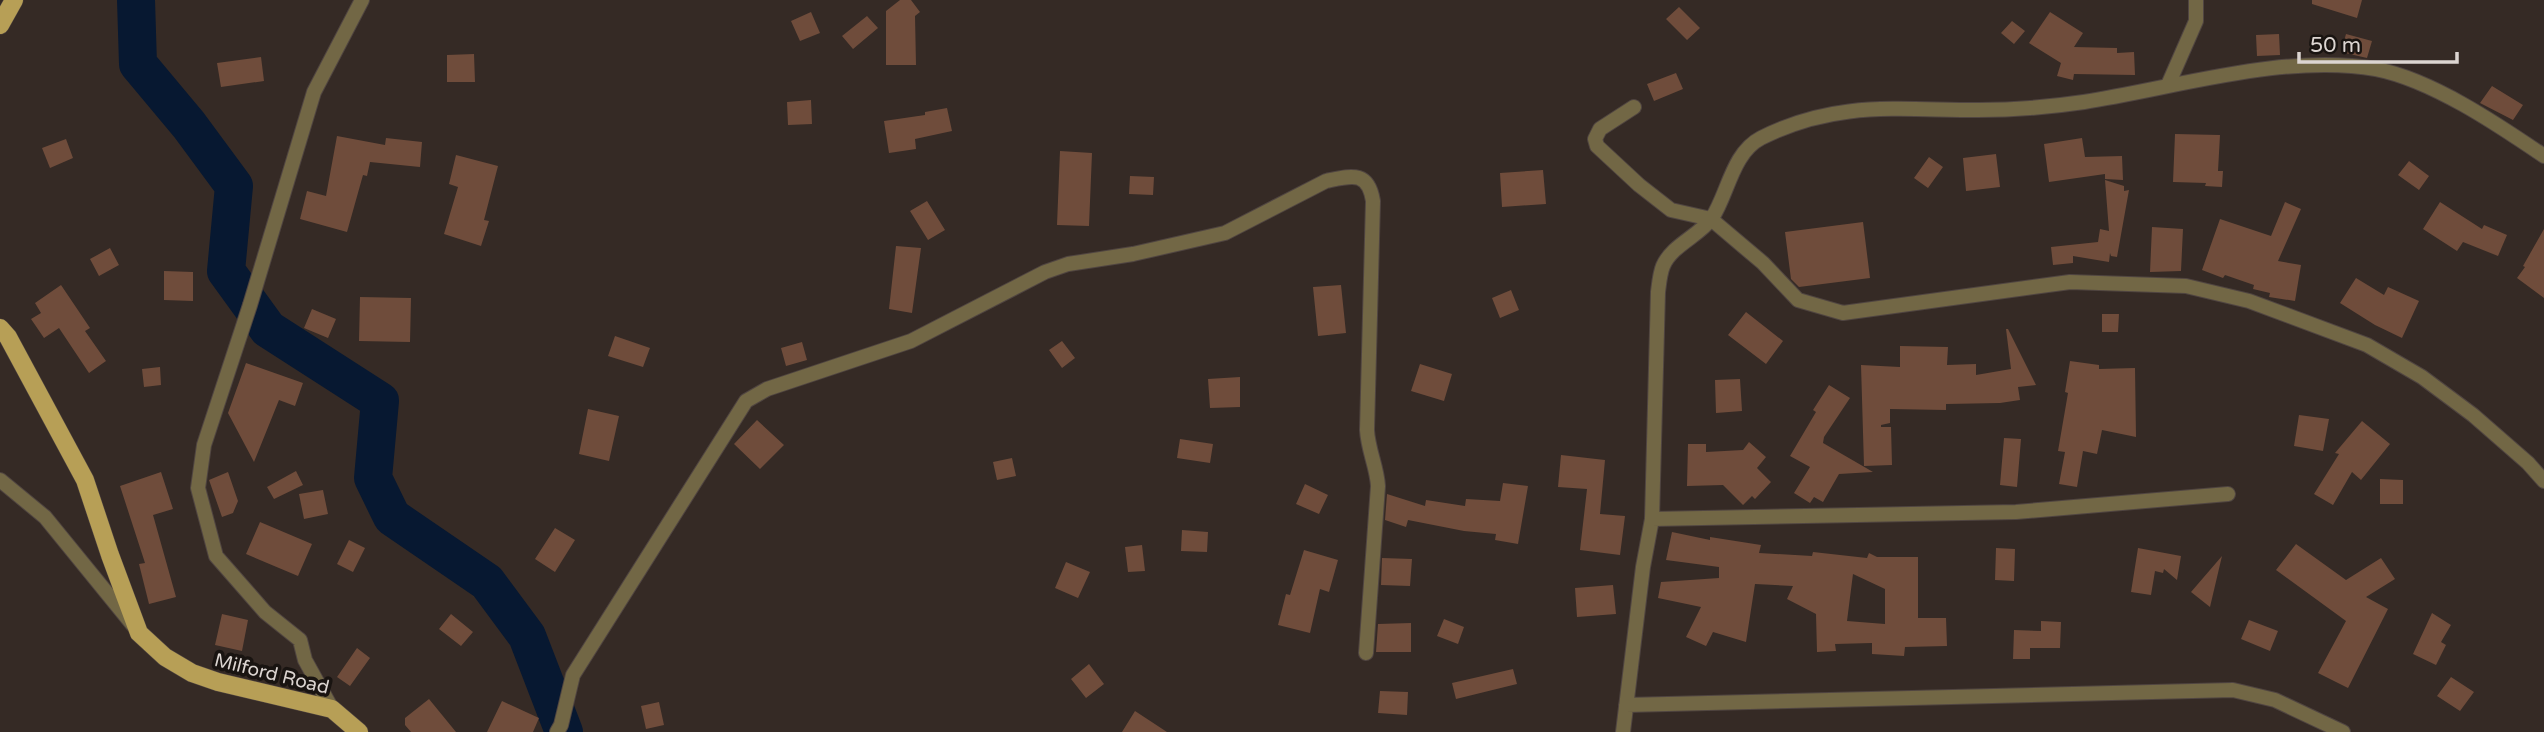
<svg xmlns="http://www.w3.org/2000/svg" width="2544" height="732" viewBox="0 0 2544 732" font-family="'Varela Round',sans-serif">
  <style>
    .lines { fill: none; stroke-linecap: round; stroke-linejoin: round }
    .river { stroke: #071831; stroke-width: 38 }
    .building { fill: #6f4c3b; fill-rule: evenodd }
    .street-casing { stroke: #504541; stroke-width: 16 }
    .primary-casing { stroke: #504541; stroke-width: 19 }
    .street { stroke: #726745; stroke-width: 14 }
    .primary { stroke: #b79f56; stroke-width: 18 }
    .labels { text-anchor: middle; stroke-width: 7; stroke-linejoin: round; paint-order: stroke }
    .street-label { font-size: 19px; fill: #dcd5d1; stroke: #191411 }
  </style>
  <rect width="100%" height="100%" fill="#352a25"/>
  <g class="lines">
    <!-- river -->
    <path class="river" d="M136 0 138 64 189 125 234 186 226 271 268 329 380 401 373 478 392 517 487 582 527 636 564 732"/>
  </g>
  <!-- building -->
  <path class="building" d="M900 0H911L920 12 915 16 916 65H886V11Z
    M2312 0H2362L2357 18 2312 4Z
    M1679 7 1700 28 1687 40 1666 19Z
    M811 12 820 33 800 41 791 21Z
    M2050 12 2083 33 2074 47 2117 48V53L2134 52 2135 75 2074 74 2073 80 2057 76 2061 63 2029 43Z
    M867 16 878 28 853 49 842 36Z
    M2012 21 2025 31 2014 44 2001 33Z
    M2279 34 2280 55 2257 56 2256 35Z
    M2346 34 2372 41 2367 58 2341 52Z
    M474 54 475 82H447V55Z
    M261 57 264 81 221 87 217 63Z
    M1676 73 1683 89 1654 101 1647 84Z
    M2492 86 2523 105 2513 120 2480 103Z
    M811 100 812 124 788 125 787 102Z
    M947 108 952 131 915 139 916 149 889 153 884 121 925 115V112Z
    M2175 134 2220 135 2218 171H2223L2222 187 2205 186 2206 183 2173 182Z
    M337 136 385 145 386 138 422 142 420 167 370 162 367 176 363 175 347 232 300 219 307 191 326 196Z
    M2082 138 2085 157 2122 156 2123 180 2105 179V174L2049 182 2044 144Z
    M66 139 73 158 50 168 42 148Z
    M1060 151 1092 153 1089 226 1057 225Z
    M1996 154 2000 187 1966 191 1963 158Z
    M456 155 498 166 484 220 489 221 481 246 444 234 458 187 449 184Z
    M1929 157 1943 167 1928 188 1914 178Z
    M2409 161 2429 176 2419 190 2398 175Z
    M1543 170 1546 204 1502 207 1500 173Z
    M1130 176 1154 177 1153 195 1129 194Z
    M2105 180 2124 186V191L2129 190 2117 257 2111 256 2110 253 2109 262 2073 256V263L2053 265 2051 247 2098 242 2100 229 2109 231Z
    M927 201 945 230 928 240 910 211Z
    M2285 202 2301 209 2278 261 2301 265 2295 301 2269 297 2270 293 2253 289 2254 285 2225 275 2223 278 2202 270 2220 219 2271 236Z
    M2440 202 2482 229 2484 225 2507 235 2498 256 2463 242 2457 251 2423 229Z
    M1863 222 1870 278 1799 287 1791 279 1785 232Z
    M2152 227 2183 229 2181 271 2150 272Z
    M2544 229V298L2517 278 2525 267 2523 266Z
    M896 246 921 248 912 313 889 309Z
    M110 248 119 265 99 276 90 259Z
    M164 271 193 272V301L164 300Z
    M2356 278 2384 295 2388 287 2419 301 2402 338 2375 325 2340 303Z
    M61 285 90 328 85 331 106 361 89 373 59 328 44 338 31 319 41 313 35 303Z
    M1341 285 1346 333 1318 336 1313 287Z
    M1511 290 1519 310 1500 318 1492 298Z
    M360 297 411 298 410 342 359 341Z
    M312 309 336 319 328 338 304 328Z
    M1746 312 1783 341 1766 364 1728 335Z
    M2102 314H2119L2118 332H2102Z
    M2006 329H2008L2036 385 2018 387 2020 400 2000 403 1946 404V410L1890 409V423L1881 425V427H1891L1892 465 1864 466 1861 365 1900 367V346L1948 347 1947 365 1976 364V375L2011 369Z
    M615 336 650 348 643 367 608 356Z
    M1062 341 1075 358 1062 368 1049 350Z
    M802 342 807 360 786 366 781 348Z
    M2070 361 2099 365V369L2135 368 2136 437 2102 430 2097 454 2083 451 2077 487 2059 484 2065 452 2058 451 2068 393 2065 392Z
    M246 363 303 383 295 406 279 400 254 462 228 413Z
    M1420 364 1452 374 1444 401 1411 391Z
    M160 367 161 385 144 387 142 369Z
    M1240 377V407L1210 408 1208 379Z
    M1740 379 1742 411 1716 413 1715 380Z
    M1829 385 1850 398 1824 437 1823 443 1873 472 1839 474 1823 502 1814 497 1810 503 1794 493 1810 467 1790 456 1816 412 1813 410Z
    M588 409 619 416 609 461 579 454Z
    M2299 415 2329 419 2323 451 2294 446Z
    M757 420 784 445 760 469 734 444Z
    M2362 421 2390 444 2361 480 2352 472 2333 505 2314 494 2339 454 2335 453Z
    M2004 438 2021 439 2017 487 2000 485Z
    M1180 439 1213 444 1210 463 1177 458Z
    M1749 442 1766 457 1757 468 1771 482 1755 499 1752 496 1743 505 1723 485 1687 486 1688 444H1706V452L1743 450Z
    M1561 455 1605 460 1600 514 1625 516 1620 555 1580 550 1587 489 1558 487Z
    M1012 458 1016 476 997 480 993 462Z
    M296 471 303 485 274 499 267 487Z
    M161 472 173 509 153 515 176 597 149 604 139 564 145 563 120 486Z
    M228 472 238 501 233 513 222 517 209 480Z
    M2380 479 2403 480V504H2380Z
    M1503 483 1528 486 1518 544 1495 540 1496 534 1464 531 1408 520 1406 527 1385 520 1387 494 1425 506 1426 500 1465 506 1466 499 1500 501Z
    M1305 484 1328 495 1319 514 1296 504Z
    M323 490 328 514 304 519 299 494Z
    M260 522 312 544 298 576 246 554Z
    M555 528 575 540 555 572 535 559Z
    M1182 530 1208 532 1207 552 1181 551Z
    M1672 532 1710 540V537L1761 545 1759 553 1812 556 1813 552 1867 558 1869 553 1877 557H1918V618H1946L1947 646 1905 647 1904 656 1872 654V643L1835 644 1836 651 1817 652 1816 614 1787 599 1793 586 1755 584 1746 642 1713 632 1706 646 1686 637 1701 607 1658 598 1661 582 1719 578V567L1666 560ZM1853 574 1885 589V624L1847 621Z
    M349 540 365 548 353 572 337 564Z
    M2296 544 2346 580 2381 558 2395 579 2366 597 2388 609 2348 688 2318 673 2346 621 2276 570Z
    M1142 545 1145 571 1128 572 1125 547Z
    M1996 548 2015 549 2014 581 1995 580Z
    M2138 548 2181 556 2177 580 2164 569 2163 573 2155 571 2151 595 2131 592Z
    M1304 550 1338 560 1329 592 1320 589 1310 633 1278 625 1286 594 1290 595Z
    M2222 556 2210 607 2191 592Z
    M1382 558 1412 559 1410 586 1381 585Z
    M1066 562 1090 572 1078 598 1055 588Z
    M1613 585 1616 614 1577 617 1575 588Z
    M2432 613 2451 625 2441 642 2446 645 2436 665 2413 654Z
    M222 614 248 620 242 651 215 645Z
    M451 614 473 632 461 646 439 629Z
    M1444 619 1464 627 1458 644 1437 636Z
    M2249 620 2278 631 2270 651 2241 639Z
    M2041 621 2061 622 2060 648H2030V659H2013L2014 630 2041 631Z
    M1411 623V652H1376L1378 624Z
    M357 648 370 658 350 686 337 677Z
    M1089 664 1104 684 1086 698 1071 679Z
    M1513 669 1517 684 1456 699 1452 683Z
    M2451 677 2474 692 2460 711 2437 696Z
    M1380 691 1408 692 1407 715 1378 713Z
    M429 699 456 732H411L405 725V718Z
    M502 701 539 718 533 732H487Z
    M659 702 664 725 646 729 641 706Z
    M1135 711 1167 732H1122Z"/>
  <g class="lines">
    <defs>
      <path id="street" d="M2168 85 2196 21V0
        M1634 107 1600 129 1595 139 1597 146 1639 185 1671 210 1711 219 1763 263 1798 300 1843 313 2070 282 2186 286 2249 301 2367 345 2422 377 2473 415 2528 463 2544 481
        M0 480 45 517 133 625
        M1652 519 2016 512 2228 494
        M1626 705 2233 690 2275 700 2343 732
        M332 709 305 660 300 640 265 612 216 556 198 488 204 445 250 305 314 92 362 0
        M557 732 561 725 573 675 746 401 767 389 911 341 1045 272 1068 264 1133 254 1225 233 1326 181C1351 176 1368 170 1373 201L1367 430C1368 450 1377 467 1378 486L1366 653
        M1623 732 1643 567 1652 519 1658 292C1659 284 1660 273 1663 266 1672 245 1699 236 1712 218 1728 194 1732 153 1761 138 1836 100 1898 110 1978 110 2012 110 2050 107 2084 102 2175 88 2284 53 2376 69 2432 80 2497 124 2544 156"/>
      <path id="primary" d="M0 25 14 0
        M0 328 8 337 85 480 110 555 139 633 165 657 192 673 218 682 332 709 359 732"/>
    </defs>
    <!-- street casing -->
    <use href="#street" class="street-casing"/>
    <!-- primary casing -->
    <use href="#primary" class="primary-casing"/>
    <!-- street -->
    <use href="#street" class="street"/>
    <!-- primary -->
    <use href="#primary" class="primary"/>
  </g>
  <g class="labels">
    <!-- street labels -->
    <g class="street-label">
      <text transform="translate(272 673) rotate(14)" y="7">Milford Road</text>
    </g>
  </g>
  <!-- scale -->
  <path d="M2299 52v10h158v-10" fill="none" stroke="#dcd5d1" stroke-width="3.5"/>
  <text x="2310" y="52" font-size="21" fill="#dcd5d1" stroke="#191411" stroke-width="5" paint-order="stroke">50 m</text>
</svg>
